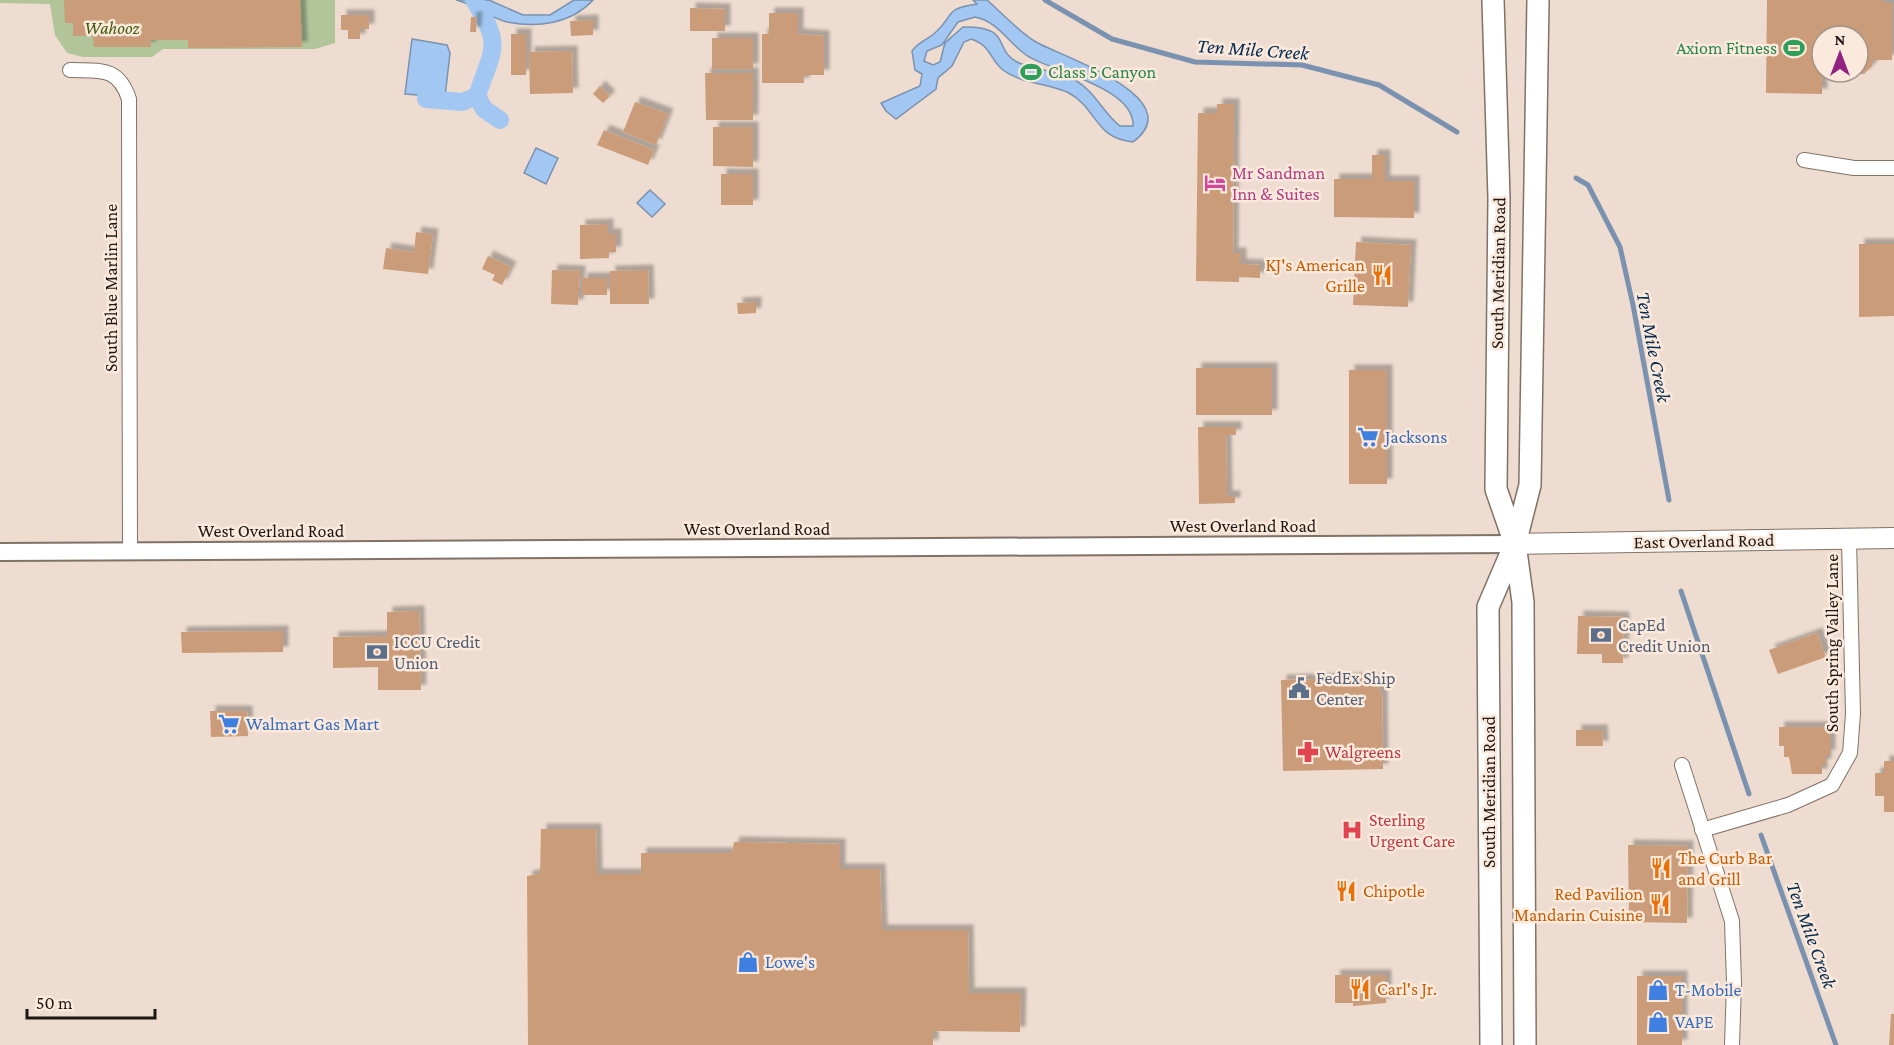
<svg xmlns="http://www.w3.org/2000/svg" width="1894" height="1045" viewBox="0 0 1894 1045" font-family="'Crimson Pro',serif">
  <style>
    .green { fill: #b1c49a }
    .water { fill: #a2c7f2; stroke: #7a92af; stroke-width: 1.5; fill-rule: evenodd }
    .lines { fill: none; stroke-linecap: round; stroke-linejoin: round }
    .stream { stroke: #7a92af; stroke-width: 5 }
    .canal { stroke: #a2c7f2; stroke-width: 18 }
    .building { fill: #ca9c79; filter: url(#shadow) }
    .minor-casing { stroke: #817267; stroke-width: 16 }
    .tertiary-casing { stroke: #817267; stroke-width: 20 }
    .secondary-casing { stroke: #817267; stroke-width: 22 }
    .primary-casing { stroke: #817267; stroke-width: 24 }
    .minor { stroke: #fff; stroke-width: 14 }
    .tertiary { stroke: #fff; stroke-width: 16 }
    .secondary { stroke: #fff; stroke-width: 20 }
    .primary { stroke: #fff; stroke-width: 21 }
    .labels { text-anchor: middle; stroke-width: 5; stroke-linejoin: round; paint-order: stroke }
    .park-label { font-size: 18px; font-style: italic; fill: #3e580a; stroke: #fbe9dc }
    .leisure-label { font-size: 18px; fill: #27864d; stroke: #fbe9dc; text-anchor: end }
    .hotel-label { font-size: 18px; fill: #b23c85; stroke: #fbe9dc; text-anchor: start }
    .food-label { font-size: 18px; fill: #c56008; stroke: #fbe9dc; text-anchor: start }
    .street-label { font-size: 18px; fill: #1d1713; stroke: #fbe9dc }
    .shop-label { font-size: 18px; fill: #366cbe; stroke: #fbe9dc; text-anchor: start }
    .service-label { font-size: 18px; fill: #4e5e75; stroke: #fbe9dc; text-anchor: start }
    .health-label { font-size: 18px; fill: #be3a42; stroke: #fbe9dc; text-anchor: start }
    .water-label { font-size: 20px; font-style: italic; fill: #022950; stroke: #fbe9dc }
  </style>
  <defs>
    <filter id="shadow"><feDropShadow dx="5.5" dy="-5.5" stdDeviation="1.5" flood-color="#0004"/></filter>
  </defs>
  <rect width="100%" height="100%" fill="#eddccf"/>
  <!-- green -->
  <path class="green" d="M0 0H335V43L315 49H163L152 57H83L67 53 55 35 50 4 0 3Z"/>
  <!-- water -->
  <path class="water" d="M456 0H489L523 15H550L574 0H593C571 24 537 28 507 22 490 18 474 4 456 0Z
    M973 0H987C1003 14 1018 31 1036 42 1060 56 1192 98 1133 142 1094 138 1098 109 1069 93 1049 83 1021 84 1003 70 989 59 992 46 971 39L964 42 952 66 938 78 936 89 896 119 886 111 881 103 920 86 922 74 915 70 912 51C919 41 927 40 935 33 955 15 943 9 977 4ZM975 17C997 21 1009 43 1026 55 1051 72 1135 87 1133 126H1120C1103 113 1095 91 1075 80 1057 70 1035 71 1017 62 993 50 1013 26 963 27L945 43 940 62 933 65 924 61 927 51 942 45 958 22Z
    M412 39 447 45 450 53 445 97 405 94Z
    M536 148 558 158 546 184 524 173Z
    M650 190 665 204 652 217 637 203Z"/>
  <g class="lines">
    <!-- stream -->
    <path class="stream" d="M1045 0 1112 39 1195 62 1302 65 1379 85 1457 132
      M1576 178 1588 185 1620 247 1633 305 1669 500
      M1681 591 1749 794
      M1761 835 1836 1045"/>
    <!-- canal -->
    <path class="canal" d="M428 72 426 99 462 102 477 96C493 48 503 46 474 0
      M477 96 484 109 500 120"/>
  </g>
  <!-- building -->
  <path class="building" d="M64 0H300L302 47 188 48V40H151V47H94L93 36H73V23H65Z
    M1767 0H1884V3H1892V60H1872V66L1864 74H1851L1849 72H1858V36H1822V94L1766 93Z
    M690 8 725 9V31H690Z
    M769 13H798V34L824 36V75H804V83H762V34H769Z
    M341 15H369V29H360V39H348V30H341Z
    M471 17H477L476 32H470Z
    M593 20V35L571 36 570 21Z
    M511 34H526V75H511Z
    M712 38H753V69H712Z
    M572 51 573 93 530 94 529 52Z
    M705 73H753V120H706Z
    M600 86 610 96 603 103 593 94Z
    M635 102 668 114 656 145 623 132Z
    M1217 104H1234L1233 253H1241V264L1260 265V278L1239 277V282L1196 281 1198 113H1217Z
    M713 127H753V167L713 166Z
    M604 130 654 150 648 165 597 145Z
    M1372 155H1385V181H1414V218L1334 217V179H1372Z
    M721 174H753V205H721Z
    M608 224V234H616V252H609V258L580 259V225Z
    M416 232 433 234 428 274 383 269 386 248 414 252Z
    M1356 242 1411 245 1408 307 1353 305Z
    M1859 244H1894V316L1859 317Z
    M488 256 511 267 502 285 492 280 495 275 482 269Z
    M552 270 580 271 578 305 551 304Z
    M648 270 649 304H610V271Z
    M582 278H607V295H582Z
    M756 302V313L738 314 737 303Z
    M1196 368H1272V415H1196Z
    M1349 370H1387V484H1349Z
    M1198 427H1236V435H1226L1227 496H1235V503L1199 504Z
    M419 611 421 690H378V667L333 668V637L387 636V612Z
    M1578 616 1624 617 1623 663H1602V654H1577Z
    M283 631V652L182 653 181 632Z
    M1817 633 1826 657 1778 674 1769 650Z
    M1371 678 1382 693 1383 769 1283 771 1281 680Z
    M210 711H247L248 736 211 737Z
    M1779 727H1830V755H1826V764H1822V774H1792L1789 757H1784V746H1779Z
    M1576 730H1602L1603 746H1576Z
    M1884 761H1894V812H1884V796H1875V773H1884Z
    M541 829H596L597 874H641V853H732L734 842 840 844V869H880L882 930H968L969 993H1021L1020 1032 933 1031V1045H528L527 876 540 874Z
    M1628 845 1688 846 1687 923 1629 922Z
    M1335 975H1386V1003L1353 1006V1003H1335Z
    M1637 976H1682V1045H1637Z
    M1891 1014H1894V1045H1889Z"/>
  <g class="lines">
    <defs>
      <path id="minor" d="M70 70C100 71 118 66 129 99L130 551
        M1804 160 1854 168H1894
        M1682 765 1732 921 1734 983 1732 1045
        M1702 830 1788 805 1832 785 1850 753 1853 714 1849 539"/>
      <path id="tertiary" d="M0 552 1515 544"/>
      <path id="secondary" d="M1515 544 1894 538"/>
      <path id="primary" d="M1493 0 1499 198 1496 489 1515 544 1523 602 1525 1045
        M1491 1045 1488 607 1515 544 1530 485 1538 0"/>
    </defs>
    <!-- minor casing -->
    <use href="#minor" class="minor-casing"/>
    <!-- tertiary casing -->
    <use href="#tertiary" class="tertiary-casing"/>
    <!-- secondary casing -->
    <use href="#secondary" class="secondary-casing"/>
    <!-- primary casing -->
    <use href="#primary" class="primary-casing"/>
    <!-- minor -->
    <use href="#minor" class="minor"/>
    <!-- tertiary -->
    <use href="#tertiary" class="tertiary"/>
    <!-- secondary -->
    <use href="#secondary" class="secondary"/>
    <!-- primary -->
    <use href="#primary" class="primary"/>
  </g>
  <!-- icons -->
  <defs>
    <symbol id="stadium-bare" viewBox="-9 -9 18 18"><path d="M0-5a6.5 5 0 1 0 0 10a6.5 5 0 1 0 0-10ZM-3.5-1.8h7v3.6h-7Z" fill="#2e9e5b" stroke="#fbe9dc" stroke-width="2.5" paint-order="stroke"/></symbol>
    <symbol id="hotel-bare" viewBox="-9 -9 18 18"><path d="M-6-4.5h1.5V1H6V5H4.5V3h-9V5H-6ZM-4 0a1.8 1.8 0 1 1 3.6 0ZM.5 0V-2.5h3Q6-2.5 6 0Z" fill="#d1479c" stroke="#fbe9dc" stroke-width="2.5" paint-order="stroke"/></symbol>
    <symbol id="restaurant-bare" viewBox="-9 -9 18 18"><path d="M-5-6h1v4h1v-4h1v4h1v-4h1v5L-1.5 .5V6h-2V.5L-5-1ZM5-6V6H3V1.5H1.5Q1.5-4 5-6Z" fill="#e8710a" stroke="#fbe9dc" stroke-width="2.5" paint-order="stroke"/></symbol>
    <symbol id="supermarket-bare" viewBox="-9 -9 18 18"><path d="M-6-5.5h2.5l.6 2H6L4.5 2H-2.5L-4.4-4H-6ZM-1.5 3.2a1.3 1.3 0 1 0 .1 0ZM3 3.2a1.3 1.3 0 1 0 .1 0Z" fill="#3f7fe0" stroke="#fbe9dc" stroke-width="2.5" paint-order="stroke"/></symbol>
    <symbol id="bank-bare" viewBox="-9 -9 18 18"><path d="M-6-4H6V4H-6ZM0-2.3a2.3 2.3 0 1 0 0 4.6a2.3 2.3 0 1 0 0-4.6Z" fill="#5c6f8a" stroke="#fbe9dc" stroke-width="2.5" paint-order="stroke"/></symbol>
    <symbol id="civic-bare" viewBox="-9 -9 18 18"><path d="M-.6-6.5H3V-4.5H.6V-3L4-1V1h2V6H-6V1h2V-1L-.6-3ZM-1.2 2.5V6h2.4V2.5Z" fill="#5c6f8a" stroke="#fbe9dc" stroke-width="2.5" paint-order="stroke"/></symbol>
    <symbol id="pharmacy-bare" viewBox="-9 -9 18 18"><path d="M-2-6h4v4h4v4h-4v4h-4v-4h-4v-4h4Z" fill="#e0444e" stroke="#fbe9dc" stroke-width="2.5" paint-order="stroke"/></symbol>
    <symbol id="hospital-bare" viewBox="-9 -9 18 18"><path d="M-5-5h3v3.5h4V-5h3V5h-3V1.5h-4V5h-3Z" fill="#e0444e" stroke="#fbe9dc" stroke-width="2.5" paint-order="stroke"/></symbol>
    <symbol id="shop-bare" viewBox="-9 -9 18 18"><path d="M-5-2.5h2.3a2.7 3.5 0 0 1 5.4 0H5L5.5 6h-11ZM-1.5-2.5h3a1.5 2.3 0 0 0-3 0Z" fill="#3f7fe0" stroke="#fbe9dc" stroke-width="2.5" paint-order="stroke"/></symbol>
  </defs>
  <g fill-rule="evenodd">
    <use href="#stadium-bare" x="1779" y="33" width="30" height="30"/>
    <use href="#stadium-bare" x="1016" y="57" width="30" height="30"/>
    <use href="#hotel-bare" x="1200" y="168" width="30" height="30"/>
    <use href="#restaurant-bare" x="1367" y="260" width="30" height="30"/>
    <use href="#supermarket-bare" x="1353" y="422" width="30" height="30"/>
    <use href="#bank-bare" x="1586" y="620" width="30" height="30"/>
    <use href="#bank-bare" x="362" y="637" width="30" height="30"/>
    <use href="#civic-bare" x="1284" y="673" width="30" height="30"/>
    <use href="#supermarket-bare" x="214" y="709" width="30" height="30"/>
    <use href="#pharmacy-bare" x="1293" y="737" width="30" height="30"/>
    <use href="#hospital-bare" x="1337" y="815" width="30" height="30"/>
    <use href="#restaurant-bare" x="1646" y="853" width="30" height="30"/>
    <use href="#restaurant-bare" x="1331" y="876" width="30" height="30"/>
    <use href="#restaurant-bare" x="1645" y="889" width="30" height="30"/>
    <use href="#shop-bare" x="733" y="947" width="30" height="30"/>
    <use href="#restaurant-bare" x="1345" y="974" width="30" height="30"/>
    <use href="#shop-bare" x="1643" y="975" width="30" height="30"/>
    <use href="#shop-bare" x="1643" y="1007" width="30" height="30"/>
  </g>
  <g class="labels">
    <!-- park labels -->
    <g class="park-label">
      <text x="112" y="34">Wahooz</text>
    </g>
    <!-- leisure labels -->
    <g class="leisure-label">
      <text x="1777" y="54">Axiom Fitness</text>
      <text x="1048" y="78" text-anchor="start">Class 5 Canyon</text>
    </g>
    <!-- hotel labels -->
    <g class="hotel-label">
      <text x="1232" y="179">Mr Sandman<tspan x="1232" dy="21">Inn &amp; Suites</tspan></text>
    </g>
    <!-- food labels -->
    <g class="food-label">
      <text x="1365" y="271" text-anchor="end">KJ's American<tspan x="1365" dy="21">Grille</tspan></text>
      <text x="1678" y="864">The Curb Bar<tspan x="1678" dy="21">and Grill</tspan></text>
      <text x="1363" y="897">Chipotle</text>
      <text x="1643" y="900" text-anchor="end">Red Pavilion<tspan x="1643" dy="21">Mandarin Cuisine</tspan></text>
      <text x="1377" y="995">Carl's Jr.</text>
    </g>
    <!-- street labels -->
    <g class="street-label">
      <text transform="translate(1498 273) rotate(-89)" y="6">South Meridian Road</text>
      <text transform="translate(111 288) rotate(-90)" y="6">South Blue Marlin Lane</text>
      <text x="1243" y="532">West Overland Road</text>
      <text x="757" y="535">West Overland Road</text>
      <text x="271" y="537">West Overland Road</text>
      <text transform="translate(1704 541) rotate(-1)" y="6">East Overland Road</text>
      <text transform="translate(1832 643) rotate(-90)" y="6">South Spring Valley Lane</text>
      <text transform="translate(1489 792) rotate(-90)" y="6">South Meridian Road</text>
    </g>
    <!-- shop labels -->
    <g class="shop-label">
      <text x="1385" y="443">Jacksons</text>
      <text x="246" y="730">Walmart Gas Mart</text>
      <text x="765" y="968">Lowe's</text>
      <text x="1675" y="996">T-Mobile</text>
      <text x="1675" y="1028">VAPE</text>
    </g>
    <!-- service labels -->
    <g class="service-label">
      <text x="1618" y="631">CapEd<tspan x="1618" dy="21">Credit Union</tspan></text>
      <text x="394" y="648">ICCU Credit<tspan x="394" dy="21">Union</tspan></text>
      <text x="1316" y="684">FedEx Ship<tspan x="1316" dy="21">Center</tspan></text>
    </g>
    <!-- health labels -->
    <g class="health-label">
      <text x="1325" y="758">Walgreens</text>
      <text x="1369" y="826">Sterling<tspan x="1369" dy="21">Urgent Care</tspan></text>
    </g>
    <!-- water labels -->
    <g class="water-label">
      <text transform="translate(1253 49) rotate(4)" y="7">Ten Mile Creek</text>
      <text transform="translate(1654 347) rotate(79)" y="7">Ten Mile Creek</text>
      <text transform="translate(1812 935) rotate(70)" y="7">Ten Mile Creek</text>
    </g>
  </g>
  <!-- north arrow -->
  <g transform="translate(1840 54)"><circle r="28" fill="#fbe9dc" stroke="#a2958c" stroke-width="1.5"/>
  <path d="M0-4.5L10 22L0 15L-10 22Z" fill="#932181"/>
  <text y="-9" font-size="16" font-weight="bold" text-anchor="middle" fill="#1d1713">N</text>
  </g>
  <!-- scale -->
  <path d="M27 1009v9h128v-9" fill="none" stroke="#1d1713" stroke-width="3"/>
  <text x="36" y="1009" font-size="18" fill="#1d1713" stroke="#fbe9dc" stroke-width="4.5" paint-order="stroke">50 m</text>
</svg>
